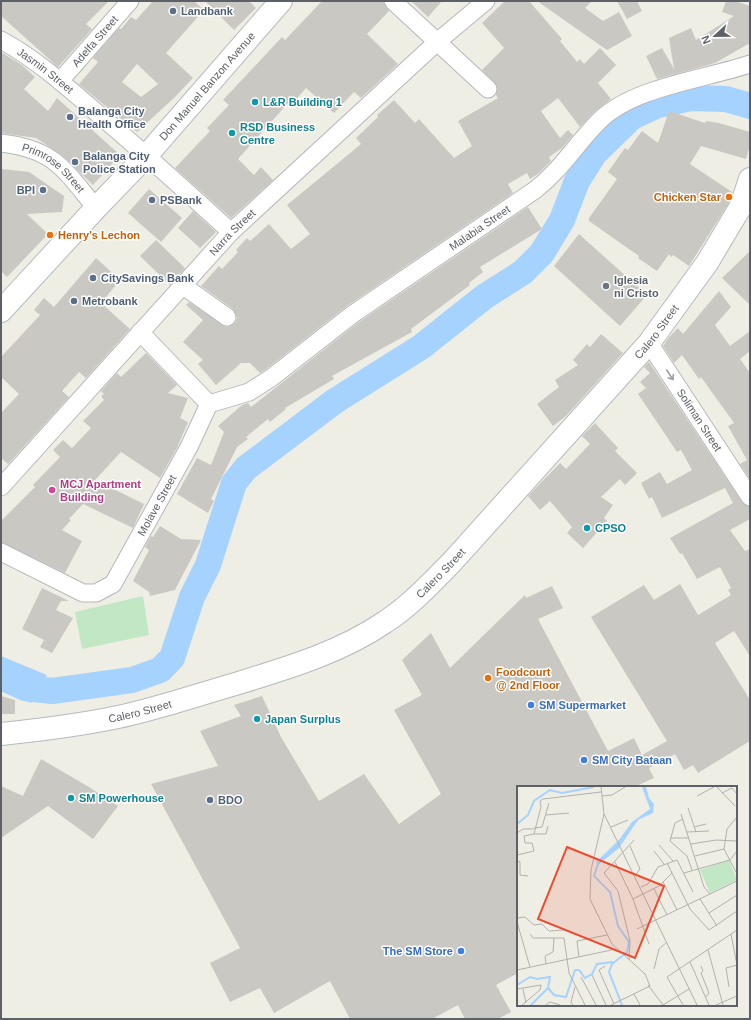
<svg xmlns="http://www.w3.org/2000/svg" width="751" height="1020" viewBox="0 0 751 1020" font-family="Arial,sans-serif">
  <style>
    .green { fill: #c1e7c4 }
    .water { fill: #a6d2ff }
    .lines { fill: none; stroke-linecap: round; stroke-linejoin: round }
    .river { stroke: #a6d2ff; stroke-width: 26 }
    .building { fill: #cac8c2; fill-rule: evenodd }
    .street-casing { stroke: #b5b7bc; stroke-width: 19 }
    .secondary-casing { stroke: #b6b9bf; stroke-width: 24 }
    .street { stroke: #fff; stroke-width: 17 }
    .secondary { stroke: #fff; stroke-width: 22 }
    .oneway { stroke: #9ea0a3 }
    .service-dot { fill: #5c6f8a; stroke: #fff; stroke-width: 1.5 }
    .culture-dot { fill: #0f9aa8; stroke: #fff; stroke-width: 1.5 }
    .food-dot { fill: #e8710a; stroke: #fff; stroke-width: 1.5 }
    .worship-dot { fill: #6b7280; stroke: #fff; stroke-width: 1.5 }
    .hotel-dot { fill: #d1479c; stroke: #fff; stroke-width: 1.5 }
    .shop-dot { fill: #3f7fe0; stroke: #fff; stroke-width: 1.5 }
    .labels { text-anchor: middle; stroke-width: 3; stroke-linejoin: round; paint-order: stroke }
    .service-label { font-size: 11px; font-weight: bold; fill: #4e5e75; stroke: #fff; text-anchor: start }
    .street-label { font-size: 11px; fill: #5d6066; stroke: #fff }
    .culture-label { font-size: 11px; font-weight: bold; fill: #0d838f; stroke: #fff; text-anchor: start }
    .food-label { font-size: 11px; font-weight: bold; fill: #c56008; stroke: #fff; text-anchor: start }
    .worship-label { font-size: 11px; font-weight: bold; fill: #5b616d; stroke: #fff; text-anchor: start }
    .hotel-label { font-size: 11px; font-weight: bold; fill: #b23c85; stroke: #fff; text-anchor: start }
    .shop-label { font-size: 11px; font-weight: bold; fill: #366cbe; stroke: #fff; text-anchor: start }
    .inset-river { fill: none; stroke: #a6d2ff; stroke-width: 2 }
    .inset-road { fill: none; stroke: #b1b1ae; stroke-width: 1 }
    .view { fill: #ed4a2e; fill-opacity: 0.15; stroke: #ed4a2e; stroke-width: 2 }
    .inset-edge { fill: none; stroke: #5d6066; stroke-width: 2 }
  </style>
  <rect width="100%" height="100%" fill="#efeee5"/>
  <!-- green -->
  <path class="green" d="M143 596 149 635 82 649 75 612Z"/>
  <!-- water -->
  <path class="water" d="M1 656 47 675 31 703 1 691Z"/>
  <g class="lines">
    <!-- river -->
    <path class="river" d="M1 677 25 688 52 691 132 680 160 670 172 658 192 597 208 565 234 483 246 468 335 401 421 347 484 297 523 272 542 253 562 220 577 181 594 154 632 117 658 105 691 98 726 99 750 106"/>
  </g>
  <!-- building -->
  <path class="building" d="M1 1H109L86 24 92 29 58 67 1 16Z
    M153 1H194L204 10 166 53 193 78 175 97 137 132 79 84 98 62 93 58 119 28 121 29 131 17 136 20ZM137 64 158 84 141 97 122 82Z
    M205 1H249L256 8 234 30Z
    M322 1H383L389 11 367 34 398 64 361 98 354 92 334 113 306 88 292 104 289 102 238 159 254 175 261 167 273 180 231 218 175 168 210 131 207 128 229 105 223 100 282 37 285 40Z
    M411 1H442L428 17Z
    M505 1H529L562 39 560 41 577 62 580 59 584 64 600 48 616 65 598 83 611 99 593 113 580 127 558 98 541 111 560 138 568 130 573 135 562 148 549 157 551 161 539 173 530 179 527 173 508 184 513 193 347 306 265 370 260 373 250 363H241L216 385 198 364 203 360 183 342 203 320 186 305 189 302 226 327 235 323 237 318 233 309 201 286 219 266 222 269 238 252 236 250 247 238 250 241 269 224 291 249 310 234 287 205 361 144 356 138 378 117 377 115 394 100 415 123 419 119 454 158 472 146 458 121 498 98 496 95 497 86 482 70 504 48 482 23Z
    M537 1H592L585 8 603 21 619 12 632 36 607 50Z
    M617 1H637L642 11 627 19Z
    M726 1H735L750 6V43L715 63 657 79 646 56 662 48 674 69 669 38 691 28 696 40 734 16 722 12Z
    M1 52 22 65 35 77 24 89 48 111 57 98 120 155 93 185 63 156 36 138 1 133Z
    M669 111 705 123 706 121 719 123 750 132V145L746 159 701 146 690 164 732 192 730 201 689 266 673 255 671 257 669 254 657 271 638 258 639 256 589 221V218L617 179 608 172 625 148 628 150 642 131 658 143Z
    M2 169 29 172 64 196 62 212 27 214 48 234 7 277 1 271Z
    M149 189 182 218 161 242 128 213Z
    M528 207 542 229 480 267 483 272 469 283 470 285 411 329 412 332 332 376 334 379 285 408 286 409 270 422 268 419 246 437 248 439 237 447 211 499 214 501 208 513 177 494 197 458 211 465 224 432 218 426 242 405 248 403 251 407 359 322Z
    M193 211 216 232 200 248 178 228Z
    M579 234 647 295 620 326 554 266Z
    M156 240 185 268 170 285 140 256Z
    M750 251V305L722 278Z
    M96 258 120 280 101 303 130 329 86 378 79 372 62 391 69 397 8 464 1 458V413L19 394 1 377V357L40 315 34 310 44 298 54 307Z
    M719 291 731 307 715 325 730 346 750 331V351L740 359 750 373V479L740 464 747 460 728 426 734 423 701 377 699 379 682 355 674 363 663 346 669 337 678 328 683 334Z
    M601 334 623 353 566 416 553 426 537 404 559 387 555 380 578 365 573 360 587 344 590 347Z
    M146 353 177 385 168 393 188 398 180 418 188 422 177 448 160 478 121 452 95 480 144 504 133 528 83 504 69 519 71 520 62 530 82 541 65 573 1 542V521L35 487 33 485 60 457 53 450 63 440 72 448 91 428 83 421 104 400 101 396 104 394 101 391 117 373 121 377Z
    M649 362 742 502 750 507V519L730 530 745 551 750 549V656L734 631 715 643 750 700V741L698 773 693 765 684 770 675 754 649 768 654 778 634 787H518V973L496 985 511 1012 498 1019H465L458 1005 432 1019H350L330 981 274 1013 260 988 230 1002 210 963 240 948 151 784 218 766 200 731 241 716 234 705 262 696 281 737 319 801 364 774 399 824 441 794 394 710 422 695 402 660 431 633 450 668 525 595 526 598 552 586 563 608 538 619 608 751 634 738 642 755 667 741 591 617 644 585 654 600 680 584 698 615 731 595 728 590 731 588 720 567 697 579 682 553 680 554 670 538 733 503 725 488 662 518 652 497 649 499 641 483 660 472 667 484 692 470 681 450 677 452 638 394 646 388 640 382 650 373 644 367Z
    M595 423 618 448 615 451 637 473 625 485 620 479 601 497 613 505 604 518 607 521 583 548 567 533 572 527 550 501 540 510 528 496 560 463 566 469 590 444 582 436Z
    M160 526 181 539 201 540 175 590 150 596 149 592 133 581 149 550 145 547 151 536 153 537Z
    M42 588 69 601H61L56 610 73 618 52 653 40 647 44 640 22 629Z
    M1 696 15 700V714H1Z
    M41 759 89 787 118 806 93 839 48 806 1 838V786L23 796Z"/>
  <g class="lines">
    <defs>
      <g id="street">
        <path d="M393 1 488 89"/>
        <path id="s1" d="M1 40C36 59 66 86 96 112 142 151 186 191 231 232"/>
        <path id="s2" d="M60 81 130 1"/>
        <path id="s3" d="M1 143C54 149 64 169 96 208"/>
        <path d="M182 285 227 317"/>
        <path d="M140 332 209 404"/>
        <path id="s4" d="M649 343 750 497"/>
        <path id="s5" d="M209 404 249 392 271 378 353 314 535 190C562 169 576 144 599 121 633 87 705 79 750 64"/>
        <path id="s6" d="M1 487 231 232 437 42 486 1"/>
        <path id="s7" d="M1 552 83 593H96L113 584 189 447 209 404"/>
      </g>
      <g id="secondary">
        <path id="s8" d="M1 311 96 208 147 155 281 1"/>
        <path id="s9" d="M1 734C40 730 80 725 118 717 156 709 194 696 232 685 284 669 340 653 385 622 410 606 430 584 451 563L649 343 707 263 741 206 750 179"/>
      </g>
    </defs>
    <!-- street casing -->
    <use href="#street" class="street-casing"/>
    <!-- secondary casing -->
    <use href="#secondary" class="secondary-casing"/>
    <!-- street -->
    <use href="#street" class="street"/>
    <!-- secondary -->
    <use href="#secondary" class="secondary"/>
  </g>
  <!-- one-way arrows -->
  <defs><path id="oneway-shaft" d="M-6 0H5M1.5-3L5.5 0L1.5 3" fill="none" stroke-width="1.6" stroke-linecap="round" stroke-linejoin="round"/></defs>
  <use class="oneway" href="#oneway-shaft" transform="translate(670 375) rotate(57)"/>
  <!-- markers -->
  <g class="service-dot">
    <circle cx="173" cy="11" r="4"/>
    <circle cx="70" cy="117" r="4"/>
    <circle cx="75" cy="162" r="4"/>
    <circle cx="43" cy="190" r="4"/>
    <circle cx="152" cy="200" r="4"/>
    <circle cx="93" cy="278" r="4"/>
    <circle cx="74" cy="301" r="4"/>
    <circle cx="210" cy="800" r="4"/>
  </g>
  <g class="culture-dot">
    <circle cx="255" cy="102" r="4"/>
    <circle cx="232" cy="133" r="4"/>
    <circle cx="587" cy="528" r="4"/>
    <circle cx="257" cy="719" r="4"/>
    <circle cx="71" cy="798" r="4"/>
  </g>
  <g class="food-dot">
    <circle cx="729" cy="197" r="4"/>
    <circle cx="50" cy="235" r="4"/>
    <circle cx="488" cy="678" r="4"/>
  </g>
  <circle class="worship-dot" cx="606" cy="286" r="4"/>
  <circle class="hotel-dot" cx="52" cy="490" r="4"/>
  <g class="shop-dot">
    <circle cx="531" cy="705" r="4"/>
    <circle cx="584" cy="760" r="4"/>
    <circle cx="461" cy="951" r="4"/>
  </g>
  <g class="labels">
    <!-- service labels -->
    <g class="service-label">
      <text x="181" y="15">Landbank</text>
      <text x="78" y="115">Balanga City<tspan x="78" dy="13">Health Office</tspan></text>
      <text x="83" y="160">Balanga City<tspan x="83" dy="13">Police Station</tspan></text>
      <text x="35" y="194" text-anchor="end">BPI</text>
      <text x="160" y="204">PSBank</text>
      <text x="101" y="282">CitySavings Bank</text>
      <text x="82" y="305">Metrobank</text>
      <text x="218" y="804">BDO</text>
    </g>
    <!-- street labels -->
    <g class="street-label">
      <text dy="4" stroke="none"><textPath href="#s2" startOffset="53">Adelfa Street</textPath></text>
      <text dy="4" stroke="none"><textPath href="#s1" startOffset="54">Jasmin Street</textPath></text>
      <text dy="4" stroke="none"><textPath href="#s8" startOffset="305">Don Manuel Banzon Avenue</textPath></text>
      <text dy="4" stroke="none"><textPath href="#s3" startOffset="60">Primrose Street</textPath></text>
      <text dy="4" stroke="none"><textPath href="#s5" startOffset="325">Malabia Street</textPath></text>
      <text dy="4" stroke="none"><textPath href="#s6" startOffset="344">Narra Street</textPath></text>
      <text dy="4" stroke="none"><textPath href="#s9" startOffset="801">Calero Street</textPath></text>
      <text dy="4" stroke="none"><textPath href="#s4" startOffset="92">Soliman Street</textPath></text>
      <text dy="4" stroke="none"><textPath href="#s7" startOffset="214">Molave Street</textPath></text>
      <text dy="4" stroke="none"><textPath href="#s9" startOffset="477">Calero Street</textPath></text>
      <text dy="4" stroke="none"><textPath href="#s9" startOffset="141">Calero Street</textPath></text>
    </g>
    <!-- culture labels -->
    <g class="culture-label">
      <text x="263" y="106">L&amp;R Building 1</text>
      <text x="240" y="131">RSD Business<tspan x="240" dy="13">Centre</tspan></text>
      <text x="595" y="532">CPSO</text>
      <text x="265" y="723">Japan Surplus</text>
      <text x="79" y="802">SM Powerhouse</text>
    </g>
    <!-- food labels -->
    <g class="food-label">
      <text x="721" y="201" text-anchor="end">Chicken Star</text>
      <text x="58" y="239">Henry's Lechon</text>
      <text x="496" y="676">Foodcourt<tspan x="496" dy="13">@ 2nd Floor</tspan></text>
    </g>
    <!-- worship labels -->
    <g class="worship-label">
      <text x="614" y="284">Iglesia<tspan x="614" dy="13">ni Cristo</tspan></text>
    </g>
    <!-- hotel labels -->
    <g class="hotel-label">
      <text x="60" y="488">MCJ Apartment<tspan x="60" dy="13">Building</tspan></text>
    </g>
    <!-- shop labels -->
    <g class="shop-label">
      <text x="539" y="709">SM Supermarket</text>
      <text x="592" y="764">SM City Bataan</text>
      <text x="453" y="955" text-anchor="end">The SM Store</text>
    </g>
  </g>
  <!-- overview -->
  <g transform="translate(517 786)">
    <rect width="220" height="220" fill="#efeee5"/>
    <path d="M212 74 220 94 193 107 183 84Z" fill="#c1e7c4"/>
    <path d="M125 1H129L132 12 137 18 136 27 121 34 102 62 81 79 79 76 102 54 115 36 133 23Z" fill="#a6d2ff"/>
    <path class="inset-river" d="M0 38 11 29 17 15 33 4 45 7 77 1M82 75 77 90 93 106 101 140 112 156 110 166 95 178 92 186 105 219M0 199 13 191 20 193 33 191 31 202 14 219M31 202 37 209 49 211 58 184H62L68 192 75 188 80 178 96 176"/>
    <path class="inset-road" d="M84 1 87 28 74 84 73 113 95 158 128 188 133 200M200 1 218 20M205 7 215 2 220 8M85 10 95 9 108 1M180 10 197 1M24 21 23 15 26 13 84 6M171 22 179 46M87 28 180 219M164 28 187 101 193 108M29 29 52 27M220 31 210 43 207 63 220 88M166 33 158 37 153 55 170 70 175 84M94 41 111 34M177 41 189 38M17 42 25 41 32 17M170 46 192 45M0 47 6 43H17M17 48H29L31 40M153 52H172M174 58 199 54 220 55M142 59 156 75M113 60 123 83 118 90M137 65 147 78M0 69 17 65 15 57H8L7 50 17 48 24 21M178 70 207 63M0 75 3 76V89L11 90M98 76 116 113 132 158M150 77 173 123 192 144 220 125M167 87 213 74 220 65M146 96 160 124M124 101 131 98 141 81 160 74 176 106M137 103 150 129M101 105 113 155 112 174M101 105 87 87 117 54M116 113 142 100 155 87M183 113 200 140M192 127 220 109M0 132 8 131 17 139 25 138 32 145 47 144M0 136 13 181M120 143 220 95M13 148 16 152H47L52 187 68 219M214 148 220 179M60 155 90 149M60 155 62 171M191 164 206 219M173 176 192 219M29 178 28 170 36 166 37 152M88 180 82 184 97 218M184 180 186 185 184 187 192 207 189 211M137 183 142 163 150 156M0 184 99 163M75 189 89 219M64 191 79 219M131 199 146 219M212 201 209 182 220 179M0 203 24 199 23 204 5 219M6 203 9 217M117 208 123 219M29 219 33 216 43 219M56 219 54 216 58 201M94 219 133 200M146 219 172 203M166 219 150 191 220 144M199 219 220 210"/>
    <path class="view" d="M50 61 147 100 118 172 21 133Z"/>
    <rect width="220" height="220" class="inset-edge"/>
  </g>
  <!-- border -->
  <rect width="751" height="1020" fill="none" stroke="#5d6066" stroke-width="4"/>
  <!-- north arrow -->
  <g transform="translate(715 36) rotate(248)" stroke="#ffffff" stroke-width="3" paint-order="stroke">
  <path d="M0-3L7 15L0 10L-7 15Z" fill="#5d6066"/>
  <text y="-6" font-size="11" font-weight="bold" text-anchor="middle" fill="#5d6066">N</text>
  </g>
</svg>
